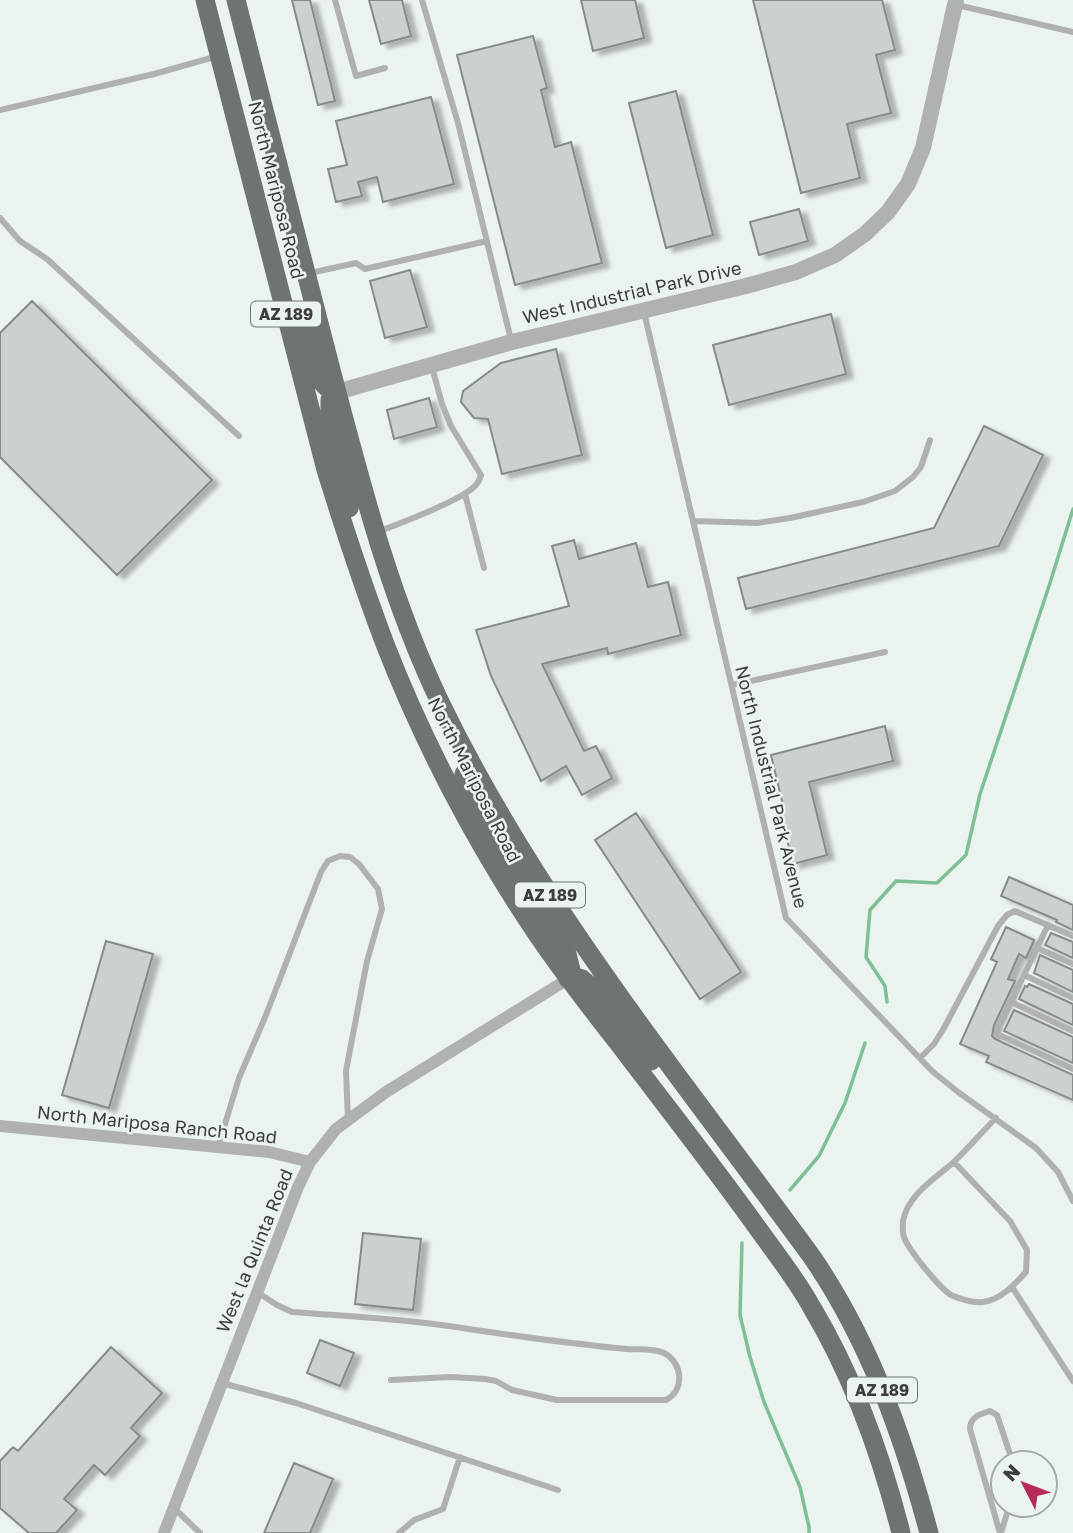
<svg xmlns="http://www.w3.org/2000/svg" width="1073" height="1533" viewBox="0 0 1073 1533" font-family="'Golos Text',sans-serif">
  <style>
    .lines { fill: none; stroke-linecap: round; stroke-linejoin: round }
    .stream { stroke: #7dc095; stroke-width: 3.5 }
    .building { fill: #cbd2cd; stroke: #868c88; stroke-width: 2; filter: url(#shadow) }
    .service { stroke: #afb2b0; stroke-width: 6 }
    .minor { stroke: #afb2b0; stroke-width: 12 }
    .tertiary { stroke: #afb2b0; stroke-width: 16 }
    .trunk { stroke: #6e7470; stroke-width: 19 }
    .labels { text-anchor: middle; stroke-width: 5; stroke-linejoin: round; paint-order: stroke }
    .shield { fill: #ebf3ee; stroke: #707471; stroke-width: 2 }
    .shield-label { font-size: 16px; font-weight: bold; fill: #3b3e3c }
    .street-label { font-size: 18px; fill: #3b3e3c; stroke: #ebf3ee }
  </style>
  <defs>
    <filter id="shadow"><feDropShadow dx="7" dy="4" stdDeviation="2" flood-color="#0004"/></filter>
  </defs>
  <rect width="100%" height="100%" fill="#ebf3ee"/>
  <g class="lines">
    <!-- stream -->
    <path class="stream" d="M887 1002 885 986 866 957 870 910 896 881 937 883 966 855 980 794 1050 583 1073 509
      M790 1190 819 1156 845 1103 865 1043
      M742 1243 740 1315 750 1357 764 1402 800 1487 809 1527V1533"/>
  </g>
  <!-- building -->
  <path class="building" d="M292 0H310L335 101 318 105Z
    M369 0H402L411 36 381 44Z
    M581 0H635L644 38 593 51Z
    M753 0H882L895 50 876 55 891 113 847 124 860 178 801 193Z
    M533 36 547 88 541 90 555 147 571 142 602 263 515 285 457 55Z
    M676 91 713 235 666 248 629 103Z
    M431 97 454 184 383 202 377 177 358 182 362 196 336 202 328 169 347 165 336 121Z
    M799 209 808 241 759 255 750 222Z
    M410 270 427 327 385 338 370 281Z
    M32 301 212 480 117 575 0 457V333Z
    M831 314 846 374 729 405 713 345Z
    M556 349 582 455 502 474 488 419 474 418 461 402 463 391 501 363Z
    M429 398 437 427 394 439 387 410Z
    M984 426 1043 455 999 546 746 609 738 578 934 528Z
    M574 540 579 559 636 543 648 587 668 582 681 635 608 654 607 648 542 664 584 751 596 746 612 778 582 795 566 766 541 781 491 676 476 630 569 606 552 546Z
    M885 726 893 761 809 782 827 855 793 864 779 806 783 805 771 755Z
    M636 813 741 972 700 999 595 840Z
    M1009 877 1073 905V930L1056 922 1057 920 1001 896Z
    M1006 927 1034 940 1026 958 1019 954 1008 979 1015 981 994 1025 992 1036 995 1039 1073 1075V1100L986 1062 989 1056 960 1044 997 962 991 959Z
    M1051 933 1073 942V958L1045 945Z
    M106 941 153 954 109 1108 62 1095Z
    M1040 955 1073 970V992L1034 973Z
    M1029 984 1073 1004V1025L1019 999 1025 986 1027 987Z
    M1014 1010 1073 1037V1063L1004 1031Z
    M363 1233 421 1239 413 1310 355 1304Z
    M320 1340 354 1353 340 1386 307 1373Z
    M111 1347 162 1393 131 1428 140 1436 105 1475 94 1465 64 1499 77 1510 56 1533H29L0 1508V1461L13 1447 18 1451Z
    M294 1463 333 1479 310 1533H264Z"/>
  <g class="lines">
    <!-- service -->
    <path class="service" d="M335 0 356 76 385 68
      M422 0 458 123 511 340
      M957 5 1073 32
      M0 110 154 74 218 56
      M0 218 20 241 47 259 239 436
      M310 273 356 263 365 269 487 241
      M644 312 786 918 932 1071 958 1092 1036 1148 1058 1172 1073 1201
      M465 494 484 568
      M694 521 757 523 790 518 863 502 895 491 913 477 921 467 930 440
      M380 531C401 523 463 500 476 485 478 483 480 478 481 475L451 426 442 404 432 367
      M732 685 885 652
      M1048 925 999 1027 997 1034 1073 1069
      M1037 948 1073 964
      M1024 975 1073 998
      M1011 1002 1073 1031
      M920 1058 934 1044 944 1028 998 926 1007 915 1015 911 1073 936
      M218 1147 239 1078 266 1015 321 872 328 861 340 856 350 857 359 864 378 889 382 909 367 961 346 1071 348 1119
      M954 1162 1010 1221 1027 1250 1026 1272C1015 1284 1001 1300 983 1302 973 1303 960 1299 951 1295 939 1287 909 1251 904 1237 902 1233 903 1225 903 1221 908 1194 936 1178 955 1161 969 1147 982 1132 996 1118
      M1012 1287 1073 1381
      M257 1292 277 1305 292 1312C342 1316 392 1318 441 1325 491 1332 540 1340 590 1345 602 1347 615 1348 627 1349 639 1350 653 1348 664 1353 683 1363 685 1390 666 1400H557L512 1390 496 1381 485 1379 451 1377 391 1380
      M222 1383 296 1403 558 1490
      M174 1508 200 1533
      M399 1533 414 1520 443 1509 460 1457
      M1000 1533 970 1429C970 1417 980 1414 990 1411L997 1415 1013 1463
      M1001 1533 1008 1510 1011 1505"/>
    <!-- minor -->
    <path class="minor" d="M0 1126 269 1152 310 1162
      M164 1533 298 1187 310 1162 336 1129 386 1092 568 979"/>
    <!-- tertiary -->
    <path class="tertiary" d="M337 392 512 342 746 286 796 272 835 255 865 234 888 212 908 184 923 148 956 0"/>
    <!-- trunk -->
    <path class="trunk" d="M205 0 326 470C344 528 363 586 385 644 423 742 476 843 535 931 561 970 590 1007 619 1044 666 1106 714 1167 759 1230 777 1255 796 1279 811 1306 853 1376 881 1454 901 1533
      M236 0C269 130 302 259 336 389 364 495 392 602 440 702 537 903 681 1077 812 1257 869 1340 903 1436 929 1533
      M302 332C308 349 316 390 337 392L330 400V415L349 508
      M464 774 488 823 567 954 571 970 569 978
      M568 979 575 977 582 979 596 991 651 1061"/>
  </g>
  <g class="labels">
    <!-- shield labels -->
    <g class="shield">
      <rect x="251" y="301.5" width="70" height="25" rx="5"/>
      <rect x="515" y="882.5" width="70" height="25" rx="5"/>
      <rect x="847" y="1377.5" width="70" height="25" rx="5"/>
    </g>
    <g class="shield-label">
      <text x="286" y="320">AZ 189</text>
      <text x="550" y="901">AZ 189</text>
      <text x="882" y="1396">AZ 189</text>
    </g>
    <!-- street labels -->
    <g class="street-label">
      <text transform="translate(276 190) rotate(76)" y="6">North Mariposa Road</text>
      <text transform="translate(632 293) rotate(-13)" y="6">West Industrial Park Drive</text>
      <text transform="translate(474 780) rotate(63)" y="6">North Mariposa Road</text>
      <text transform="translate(771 787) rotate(76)" y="6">North Industrial Park Avenue</text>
      <text transform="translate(157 1125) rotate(6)" y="6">North Mariposa Ranch Road</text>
      <text transform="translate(255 1251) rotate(-68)" y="6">West la Quinta Road</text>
    </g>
  </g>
  <!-- north arrow -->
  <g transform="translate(1024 1484) rotate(312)"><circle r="33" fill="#ebf3ee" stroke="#a5aba7" stroke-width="2"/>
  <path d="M0-5L12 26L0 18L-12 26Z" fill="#b7295b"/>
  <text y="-10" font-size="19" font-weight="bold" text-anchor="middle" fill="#3b3e3c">N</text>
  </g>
</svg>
